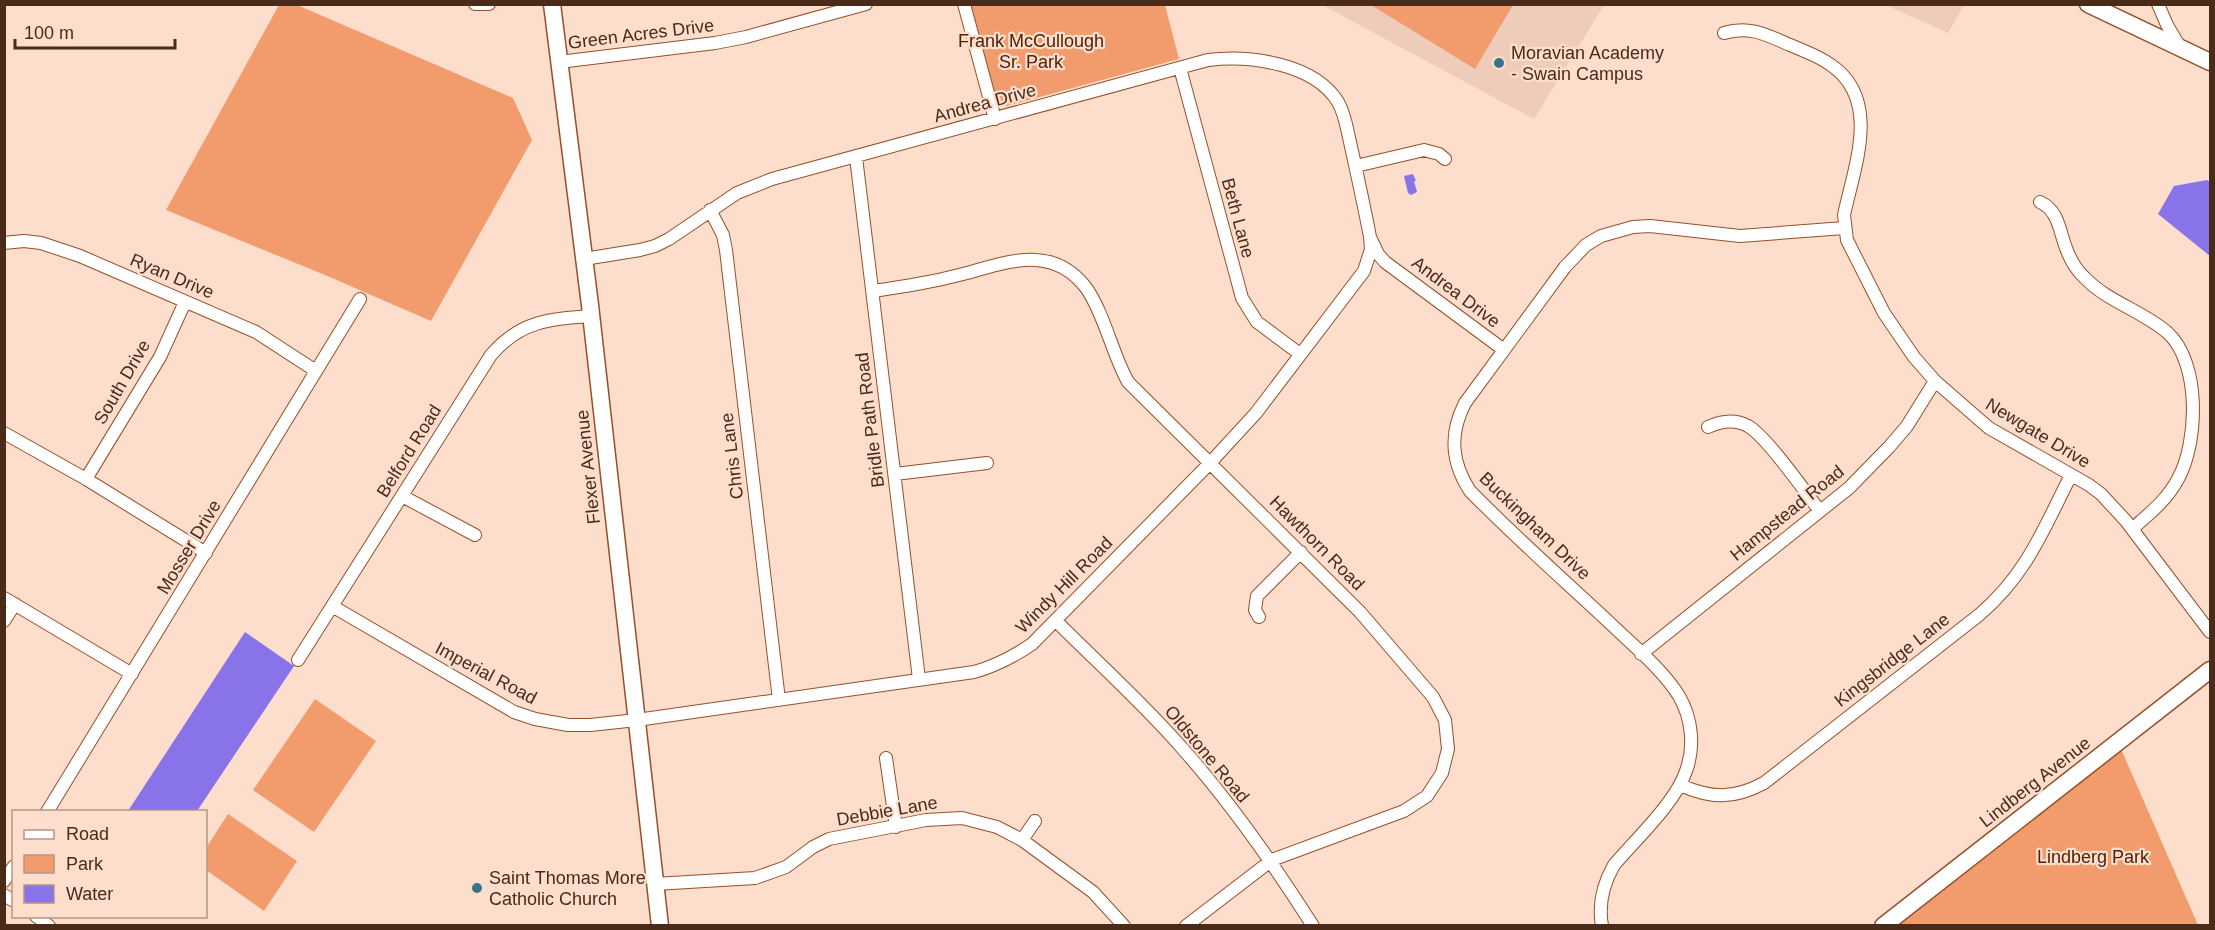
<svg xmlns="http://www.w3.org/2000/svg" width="2215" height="930" viewBox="0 0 2215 930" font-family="Helvetica,sans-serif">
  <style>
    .built { fill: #efccba }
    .green { fill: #f29c6e }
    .water { fill: #8873e8 }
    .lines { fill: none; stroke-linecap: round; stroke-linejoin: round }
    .street-casing { stroke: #965028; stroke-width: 14 }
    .secondary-casing { stroke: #965028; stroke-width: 19 }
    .street { stroke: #fff; stroke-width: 12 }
    .secondary { stroke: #fff; stroke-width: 16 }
    .poi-dot { fill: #38728b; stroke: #fdddcc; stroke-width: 2 }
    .labels { text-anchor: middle; stroke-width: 4.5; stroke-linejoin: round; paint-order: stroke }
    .street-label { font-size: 18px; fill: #4a2b1a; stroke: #fdddcc }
    .park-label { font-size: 18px; fill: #512204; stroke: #fdddcc }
    .poi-label { font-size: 18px; fill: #4a2b1a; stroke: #fdddcc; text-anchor: start }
  </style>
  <rect width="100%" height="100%" fill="#fdddcc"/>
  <!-- built -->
  <path class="built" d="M1328 4 1604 5 1534 119 1326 7Z
    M1886 5H1964L1948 33Z"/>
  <!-- green -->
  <path class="green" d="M279 5H297L513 98 532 140 431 321 325 275 166 210Z
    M969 5H1165L1179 59 1007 106 1001 105 996 98Z
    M1371 5H1513L1475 69Z
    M315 699 376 741 314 832 253 790Z
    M2121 749 2198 925 1893 926Z
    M228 814 297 861 264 911 206 870V848Z"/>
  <!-- water -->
  <path class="water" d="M1413 174 1416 181H1414L1417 192 1411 195 1408 193 1404 176Z
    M2207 180 2210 182V256L2158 214 2174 186Z
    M245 632 294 666 197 811H128Z"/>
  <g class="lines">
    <defs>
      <path id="street" d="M475 4H489
        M964 4 995 119
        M2158 4 2167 25 2180 47
        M1724 33C1749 25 1767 35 1790 45 1804 51 1819 56 1831 65 1882 100 1854 167 1844 215L1847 240 1884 313 1914 357 1935 381 1989 428 2089 485 2101 494 2126 521 2210 632
        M559 62 715 43 746 37 866 4
        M1180 68 1242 298 1257 322 1300 354
        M856 157 919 679
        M1356 166 1424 150 1439 154 1445 159
        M2040 202C2059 211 2059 230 2066 248 2070 259 2076 270 2085 278 2108 302 2143 311 2168 333 2201 364 2198 443 2178 479 2167 500 2149 514 2132 529
        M710 210 723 235 726 250 779 700
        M4 243 24 241 41 243 80 256 256 332 316 371
        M584 259 640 250 655 246 669 239 737 193 772 179 1208 60C1249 55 1314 63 1338 102 1345 114 1347 129 1350 142 1357 174 1364 205 1370 237L1378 254 1385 262 1504 350
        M873 291C901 287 928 283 955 276 1001 265 1051 240 1087 289 1105 316 1112 353 1128 382L1360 612 1433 697 1445 720 1448 749 1442 773 1427 796 1404 811 1272 860 1186 926
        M1708 427C1721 421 1735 419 1748 426 1767 437 1805 492 1820 511
        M4 433 86 479 206 553
        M895 474 987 463
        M86 479 160 357 185 302
        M402 496 475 535
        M4 598 132 674
        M332 606 514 712 535 719 568 725H590L637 720 974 672C996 666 1013 657 1032 644L1210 463 1256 413 1364 271 1371 249 1370 237
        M1259 617 1255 610 1257 596 1301 552
        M4 621 15 604
        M1056 621C1098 663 1143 703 1182 748 1231 803 1273 863 1313 926
        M1641 654 1849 488 1890 446 1907 426 1935 381
        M298 660 491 355C520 321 549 319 591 316
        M886 758 896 827
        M1680 785C1712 799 1734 799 1764 783L1979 615C2027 574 2043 530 2071 475
        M47 812 360 299
        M1022 840 1035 821
        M4 881 14 866
        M655 884 755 878 786 867 813 847 829 839 926 820 962 818 997 827 1022 840 1093 892 1124 926
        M4 895 14 901
        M36 916 49 926
        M1602 926C1598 903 1603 884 1614 865 1636 839 1676 802 1686 771 1695 747 1692 718 1679 696 1664 671 1634 646 1613 626 1565 581 1516 538 1470 491 1451 462 1449 434 1465 403L1565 267 1586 245 1601 236 1633 227 1650 226 1740 236 1844 228"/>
      <path id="secondary" d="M552 4 590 305 660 926
        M2088 4 2210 62
        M1883 926 2210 670"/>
    </defs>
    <!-- street casing -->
    <use href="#street" class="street-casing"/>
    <!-- secondary casing -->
    <use href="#secondary" class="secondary-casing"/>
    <!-- street -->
    <use href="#street" class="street"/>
    <!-- secondary -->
    <use href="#secondary" class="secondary"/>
  </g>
  <!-- markers -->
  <g class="poi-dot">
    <circle cx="1499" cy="63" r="6"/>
    <circle cx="477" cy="888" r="6"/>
  </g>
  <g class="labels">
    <!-- street labels -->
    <g class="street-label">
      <text transform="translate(641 34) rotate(-7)" y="6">Green Acres Drive</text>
      <text transform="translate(985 103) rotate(-15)" y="6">Andrea Drive</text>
      <text transform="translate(1238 218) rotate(75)" y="6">Beth Lane</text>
      <text transform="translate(172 276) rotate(23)" y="6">Ryan Drive</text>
      <text transform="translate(1456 292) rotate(37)" y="6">Andrea Drive</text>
      <text transform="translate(122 382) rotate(-60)" y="6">South Drive</text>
      <text transform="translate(870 420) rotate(-97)" y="6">Bridle Path Road</text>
      <text transform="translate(2038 433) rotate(31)" y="6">Newgate Drive</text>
      <text transform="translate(409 451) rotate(-58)" y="6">Belford Road</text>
      <text transform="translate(732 456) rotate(-97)" y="6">Chris Lane</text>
      <text transform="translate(588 467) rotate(-96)" y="6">Flexer Avenue</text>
      <text transform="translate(1787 513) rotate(-39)" y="6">Hampstead Road</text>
      <text transform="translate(1535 526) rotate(44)" y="6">Buckingham Drive</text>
      <text transform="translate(1317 543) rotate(45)" y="6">Hawthorn Road</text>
      <text transform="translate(189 547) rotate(-59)" y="6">Mosser Drive</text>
      <text transform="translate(1064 585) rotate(-45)" y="6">Windy Hill Road</text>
      <text transform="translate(1892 660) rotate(-38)" y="6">Kingsbridge Lane</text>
      <text transform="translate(486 673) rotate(28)" y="6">Imperial Road</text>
      <text transform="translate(1207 754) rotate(50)" y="6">Oldstone Road</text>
      <text transform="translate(2035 782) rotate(-38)" y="6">Lindberg Avenue</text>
      <text transform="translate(887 811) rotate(-10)" y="6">Debbie Lane</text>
    </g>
    <!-- park labels -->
    <g class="park-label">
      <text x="1031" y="47">Frank McCullough<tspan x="1031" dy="21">Sr. Park</tspan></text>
      <text x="2093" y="863">Lindberg Park</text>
    </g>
    <!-- poi labels -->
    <g class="poi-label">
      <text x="1511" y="59">Moravian Academy<tspan x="1511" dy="21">- Swain Campus</tspan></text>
      <text x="489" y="884">Saint Thomas More<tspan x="489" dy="21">Catholic Church</tspan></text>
    </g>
  </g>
  <!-- border -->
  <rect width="2215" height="930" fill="none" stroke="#4a2b1a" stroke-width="12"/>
  <!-- legend -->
  <rect x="12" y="810" width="195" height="108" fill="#fdddcc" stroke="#b59685" stroke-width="1.5"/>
  <rect x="24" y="830" width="30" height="9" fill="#ffffff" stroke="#b59685" stroke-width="1.5"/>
  <text x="66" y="840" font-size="18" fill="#4a2b1a">Road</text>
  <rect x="24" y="855" width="30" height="18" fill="#f29c6e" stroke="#b59685" stroke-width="1.5"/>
  <text x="66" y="870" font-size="18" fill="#4a2b1a">Park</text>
  <rect x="24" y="885" width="30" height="18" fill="#8873e8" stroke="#b59685" stroke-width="1.5"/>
  <text x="66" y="900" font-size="18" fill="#4a2b1a">Water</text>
  <!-- scale -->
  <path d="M15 39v9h160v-9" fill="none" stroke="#4a2b1a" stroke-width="3"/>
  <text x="24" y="39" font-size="18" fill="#4a2b1a" stroke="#fdddcc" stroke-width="4.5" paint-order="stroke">100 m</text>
</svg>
